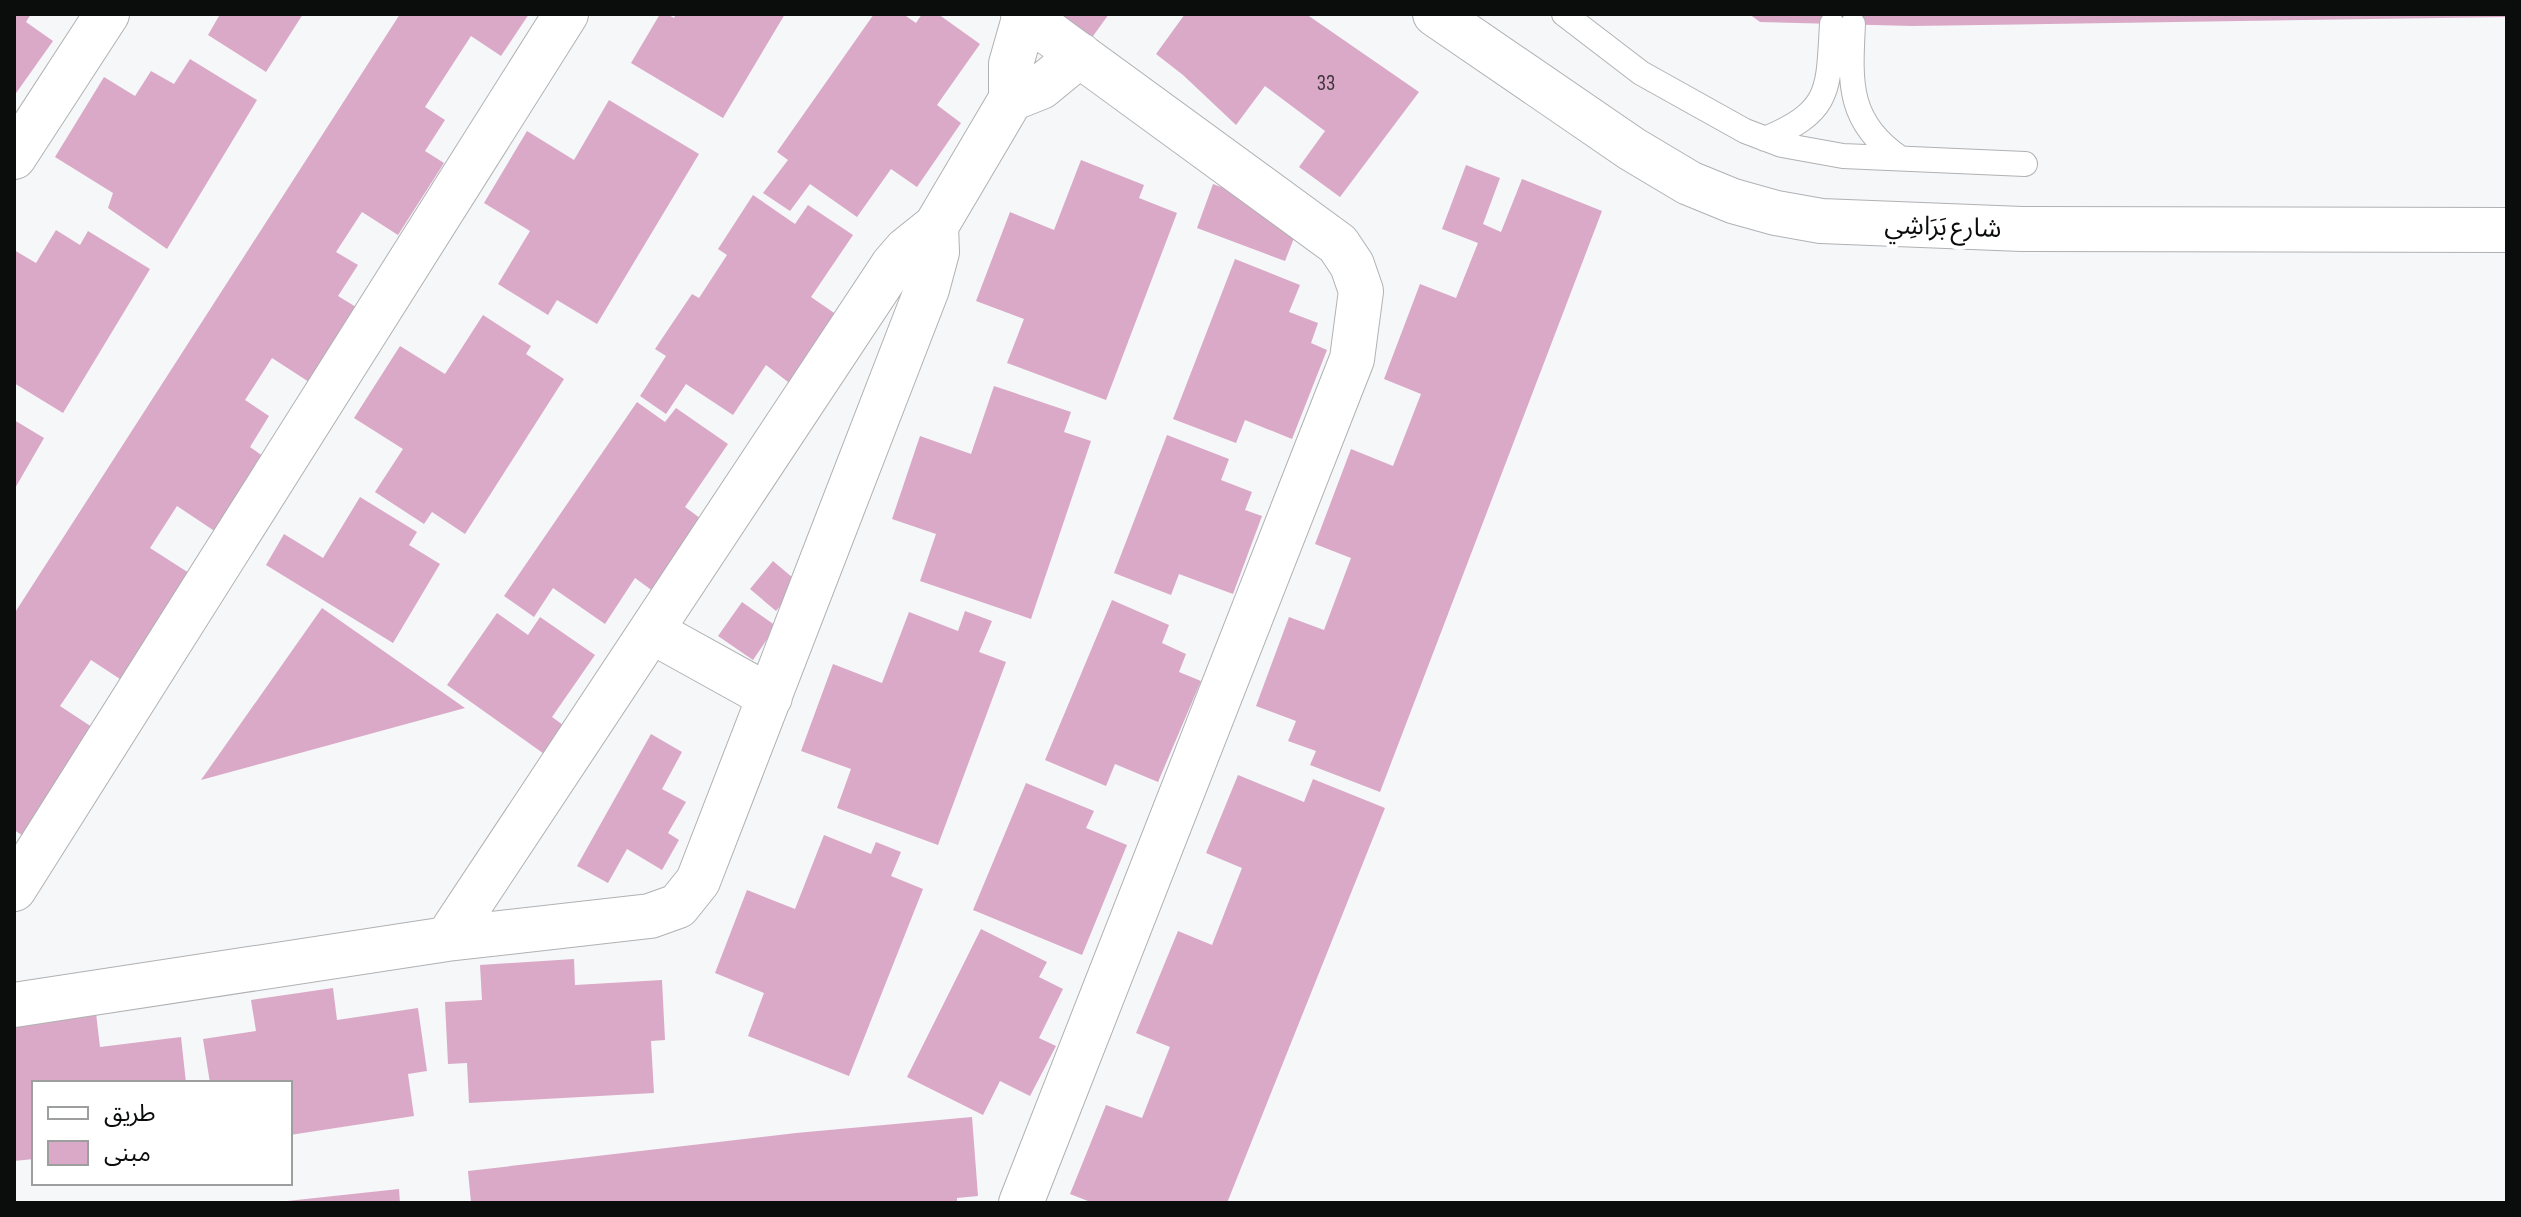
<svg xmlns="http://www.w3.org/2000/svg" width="2521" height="1217" viewBox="0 0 2521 1217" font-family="'Sofia Sans Condensed','Noto Sans Arabic',sans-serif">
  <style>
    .building { fill: #daa9c7 }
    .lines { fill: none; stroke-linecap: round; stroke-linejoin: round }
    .service-casing { stroke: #b0b1b3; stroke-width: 26 }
    .minor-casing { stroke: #b0b1b3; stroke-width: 46 }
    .service { stroke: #fff; stroke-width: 24 }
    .minor { stroke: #fff; stroke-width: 44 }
    .labels { text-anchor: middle; stroke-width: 8; stroke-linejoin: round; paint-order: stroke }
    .number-label { font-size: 22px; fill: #3f333b }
    .street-label { font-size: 26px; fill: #0b0c0c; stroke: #fff }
  </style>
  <rect width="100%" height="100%" fill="#f5f7f8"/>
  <!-- building -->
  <path class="building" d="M14 14H31L26 22 53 41 14 96Z
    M216 14H303L266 72 208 35 219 16Z
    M400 14H529L501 56 471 36 425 107 445 120 425 151 444 163 398 235 362 212 336 252 358 265 338 296 356 307 309 382 272 358 245 400 269 416 250 447 264 457 216 532 177 506 150 548 189 573 120 679 91 660 60 706 95 729 25 837 14 830V614Z
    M660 14H667L674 18 676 14H785L723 118 631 63Z
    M874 14H903L916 23 922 14H938L980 44 937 105 961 123 917 187 891 169 857 217 810 184 790 211 763 193 788 160 777 152Z
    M1049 14H1109L1088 43Z
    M1185 14H1306L1419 92 1340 197 1299 167 1325 131 1265 86 1236 125 1183 75 1156 54Z
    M1749 14H2507V17L1912 26 1760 22Z
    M190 59 257 100 167 249 108 208 113 193 55 157 104 77 135 96 151 71 174 84Z
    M609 100 699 154 597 324 557 300 548 315 498 284 530 231 484 203 527 131 574 160Z
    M1081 160 1144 185 1139 198 1177 213 1106 400 1007 363 1024 319 976 301 1010 212 1054 230Z
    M1466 165 1500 178 1483 224 1501 232 1522 179 1602 211 1380 792 1310 765 1316 751 1288 741 1296 721 1256 706 1289 617 1324 630 1351 558 1315 544 1351 449 1393 466 1421 394 1384 379 1420 284 1456 298 1478 243 1442 229Z
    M1213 184 1283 210 1296 233 1285 261 1197 228Z
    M753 195 795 224 808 205 853 235 811 297 840 317 792 385 766 365 733 415 686 384 666 414 640 396 666 356 655 349 692 294 699 298 727 255 718 249Z
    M56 230 80 245 88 231 150 269 63 413 14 383V250L36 263Z
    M1235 259 1300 285 1289 312 1318 323 1311 343 1327 350 1292 439 1245 420 1236 443 1173 419Z
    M483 315 531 346 526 354 564 379 465 534 432 512 424 524 375 492 403 449 354 418 400 346 445 374Z
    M994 386 1071 412 1064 432 1091 441 1031 619 920 581 936 534 892 519 920 436 971 454Z
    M637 402 665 422 676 408 728 444 685 507 708 524 661 597 635 578 605 624 553 588 534 617 504 596Z
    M14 420 44 438 14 490Z
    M1167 435 1229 459 1221 480 1252 492 1245 510 1262 516 1233 594 1179 574 1171 595 1114 573Z
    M360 497 417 532 409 545 440 564 393 643 266 565 284 534 323 558Z
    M773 561 799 583 776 611 750 589Z
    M1112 600 1169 625 1162 643 1186 654 1179 672 1201 681 1158 782 1115 764 1106 786 1045 760Z
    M742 602 776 626 753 660 718 636Z
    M322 608 465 708 201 780Z
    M965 611 992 621 979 652 1006 662 938 845 837 808 851 769 801 751 833 664 882 683 909 612 958 631Z
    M497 613 528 635 540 617 595 655 552 717 574 733 554 761 447 685Z
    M651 734 682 752 662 789 686 802 668 833 679 840 662 870 627 849 608 883 577 866Z
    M1238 775 1304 802 1313 779 1385 808 1227 1203H1093L1070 1194 1106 1105 1142 1118 1170 1047 1136 1033 1178 931 1212 945 1242 868 1206 853Z
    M1026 783 1094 811 1086 828 1127 845 1082 955 973 910Z
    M824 835 871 854 876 842 901 852 891 876 923 889 849 1076 748 1036 764 993 715 973 747 890 795 909Z
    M981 929 1047 962 1039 977 1063 989 1039 1038 1056 1046 1030 1096 1000 1081 983 1115 907 1077Z
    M574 959 575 985 662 980 665 1040 651 1041 654 1093 469 1103 467 1063 448 1064 445 1002 482 1000 480 965Z
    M333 988 337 1020 418 1008 427 1071 408 1074 414 1116 290 1135V1083H210L203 1039 256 1031 251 1000Z
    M96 1013 100 1047 181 1037 186 1083H34V1159L14 1161V1024Z
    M972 1117 978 1196 957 1198V1203H471L468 1171 796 1133Z
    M399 1189 400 1203H287V1201Z"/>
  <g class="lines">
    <defs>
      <path id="service" d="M1564 14 1641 73 1745 131 1782 145 1843 156 2025 164
        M1853 24C1850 82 1847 122 1900 158
        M1765 139C1832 111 1828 90 1832 24"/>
      <path id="minor" d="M1435 14 1632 149 1689 183 1733 201 1776 213 1821 221 2022 229 2507 230
        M1011 99 1041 87 1080 55
        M14 157 107 14
        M651 631 770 697
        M14 889 566 14
        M447 939 893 265 906 250 936 226 1011 99V64L1025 15
        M14 1005 447 939 650 916 678 906 698 881 927 289 937 252 936 226
        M1021 1203 1352 359 1361 291 1352 265 1338 244 1023 14"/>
    </defs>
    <!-- service casing -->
    <use href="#service" class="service-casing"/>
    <!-- minor casing -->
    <use href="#minor" class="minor-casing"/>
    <!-- service -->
    <use href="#service" class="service"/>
    <!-- minor -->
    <use href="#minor" class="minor"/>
  </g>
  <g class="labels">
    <!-- number labels -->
    <g class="number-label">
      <text x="1326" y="90">33</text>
    </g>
    <!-- street labels -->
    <g class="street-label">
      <text transform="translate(1943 226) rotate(2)" y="9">شارع بَرَاشِي</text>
    </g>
  </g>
  <!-- border -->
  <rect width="2521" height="1217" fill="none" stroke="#0b0c0c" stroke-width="32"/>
  <!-- legend -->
  <rect x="32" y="1081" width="260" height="104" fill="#ffffff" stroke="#9d9e9e" stroke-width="2"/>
  <rect x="48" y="1107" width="40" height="12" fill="#ffffff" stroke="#9d9e9e" stroke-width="2"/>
  <text x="104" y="1121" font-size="24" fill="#0b0c0c">طريق</text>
  <rect x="48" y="1141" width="40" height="24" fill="#daa9c7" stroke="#9d9e9e" stroke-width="2"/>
  <text x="104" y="1161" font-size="24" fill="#0b0c0c">مبنى</text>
</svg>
